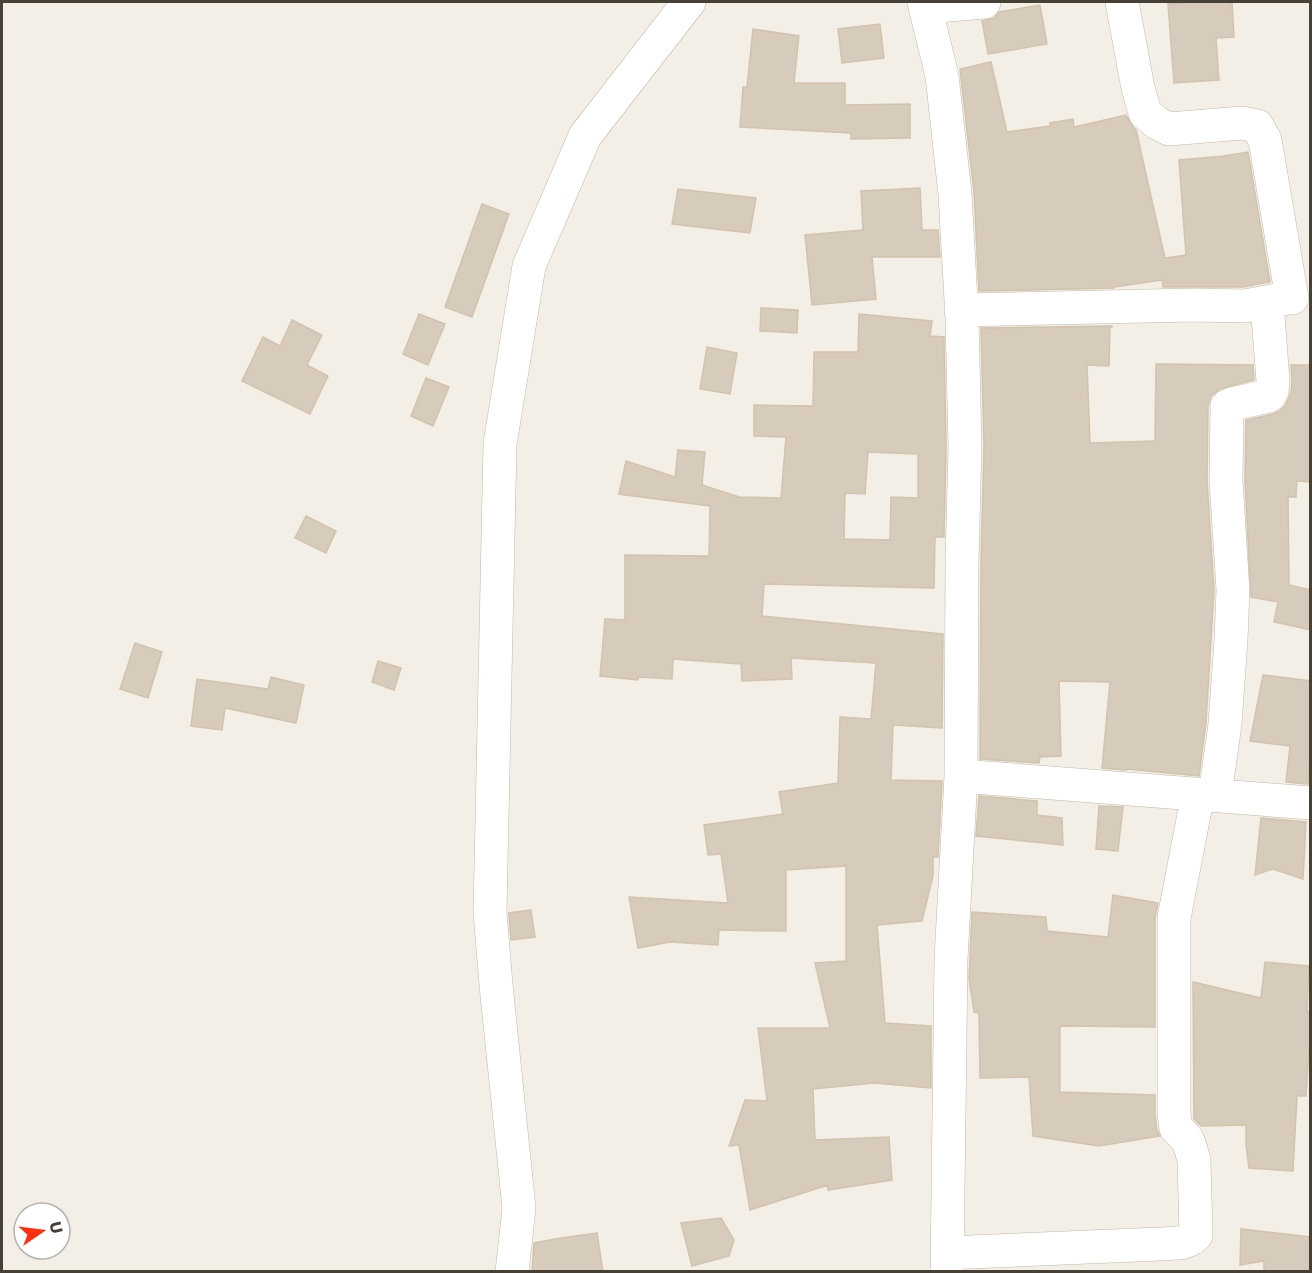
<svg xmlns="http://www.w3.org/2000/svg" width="1312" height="1273" viewBox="0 0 1312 1273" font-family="'Golos Text',sans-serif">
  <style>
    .building { fill: #d7cbbb; stroke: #d2c3ad; stroke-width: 1.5; fill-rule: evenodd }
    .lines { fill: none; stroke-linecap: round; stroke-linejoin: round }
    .minor-casing { stroke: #c0b7a8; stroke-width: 34 }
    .minor { stroke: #fff; stroke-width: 33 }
  </style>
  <rect width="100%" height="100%" fill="#f4efe6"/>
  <!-- building -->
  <path class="building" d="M1199 2H1232L1234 37 1216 38 1219 80 1174 83 1168 4Z
    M1040 5 1047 44 988 54 982 21 994 18 999 12Z
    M880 24 884 58 842 63 838 29Z
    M753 29 799 36 794 83H845V105L910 104V138L851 139V133L740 127 743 87H747Z
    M991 62 1007 132 1050 126V123L1073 119 1074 127 1126 115 1133 127 1136 130 1165 258 1186 255 1179 160 1224 156 1248 152 1270 282 1243 287H1163L1162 280 1114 287V288L979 291 974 192 960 69Z
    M920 188 922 230H938L940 257H872L876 299 812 305 805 235 863 230 861 191Z
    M678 189 756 198 750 233 672 224Z
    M482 204 509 214 472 317 445 307Z
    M761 308 798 310 797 333 760 331Z
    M419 314 445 324 428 365 403 354Z
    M859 314 932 321 930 336 944 337 946 447 944 537H935L934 588 764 584 762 616 943 634 942 728 893 725 891 780 942 781 938 855V857H933V876L922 921 877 925 885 1023 931 1026V1088L874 1083 813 1089 815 1140 889 1137 892 1180 828 1190V1185L750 1210 739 1145 729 1146 745 1100 767 1101 758 1028H830L815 963 846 961V866L786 870V931L719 930 718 945 670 942 638 948 629 897 728 903 721 854 708 855 704 825 783 814 779 792 838 783 840 717 871 719 876 663 791 658 792 679 742 681 741 664 673 659 672 679 638 677V680L600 676 605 619 625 620V555L709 556 710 506 619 494 626 461 675 477 678 450 705 452 702 485 739 497 781 498 786 437 754 436V405L813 406 814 352H858ZM868 452 918 454V498L891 497 890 540 844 539 845 493 865 494Z
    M292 320 322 335 307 365 328 376 310 414 242 381 263 337 280 346Z
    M1112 326V327H1110L1109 366 1087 365 1090 443 1155 441 1156 364 1253 365 1254 380 1220 389 1211 396 1208 406 1207 481 1214 590 1206 722 1199 776 1127 769 1126 770 1102 768 1110 682 1059 681 1061 756 1040 757 1039 763 980 759 981 561 984 447 981 328Z
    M707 347 737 353 730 394 700 389Z
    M1291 365H1311V482L1297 481 1296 497H1288L1289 585 1311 590V630L1274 622 1278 602 1251 597 1245 481 1246 420 1273 414 1280 411 1285 406 1291 393 1292 380Z
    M426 378 449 387 433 426 411 416Z
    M306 516 336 531 326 553 295 538Z
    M135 643 162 652 148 698 120 689Z
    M378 661 401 668 394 690 372 682Z
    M1263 675 1311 681V749L1308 784 1286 782 1290 746 1250 741Z
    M271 677 304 685 296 723 225 708 222 730 191 726 197 679 268 689Z
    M979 796 1037 801V815L1062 818 1063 845 976 836Z
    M1099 806 1123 807 1118 851 1096 849Z
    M1261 818 1306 822 1303 879 1273 869 1255 875Z
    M1113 895 1158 903 1155 918V1027L1060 1026V1092L1155 1095V1115L1157 1130 1160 1136 1099 1146 1033 1136 1029 1077 980 1078 979 1013 974 1012 969 979 972 912 1046 917 1047 931 1108 937Z
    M531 910 535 937 511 940 509 913Z
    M1265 962 1309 966 1307 1011 1311 1012V1048H1309L1306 1096H1297L1293 1171 1249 1168 1246 1145V1125L1201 1126 1194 1119 1193 982 1261 998Z
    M721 1218 734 1240 729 1256 692 1266 681 1223Z
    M1241 1229 1311 1237V1272H1264V1261L1240 1265Z
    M597 1233 603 1272H532L534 1243 561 1238Z"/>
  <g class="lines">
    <defs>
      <path id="minor" d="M924 2 942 76 955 194 962 318 965 447 962 561 961 776 951 959 947 1272
        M1122 2 1138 88 1145 113 1157 123 1169 129 1242 123 1257 126 1265 140 1292 298
        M925 7 984 2
        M961 310 1194 305 1245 306 1288 298
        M961 776 1310 803
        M1215 795 1225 724 1231 640 1233 590 1226 481 1227 406 1232 404 1269 396 1272 391 1273 381 1267 303
        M947 1253 1160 1244C1172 1243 1188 1245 1196 1235L1194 1160 1190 1146 1187 1139 1176 1128 1174 1113V918L1198 794
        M512 1272 519 1208 496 985 490 912 500 444 529 266 585 136 689 2"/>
    </defs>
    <!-- minor casing -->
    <use href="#minor" class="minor-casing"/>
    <!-- minor -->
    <use href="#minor" class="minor"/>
  </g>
  <!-- border -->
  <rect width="1312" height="1273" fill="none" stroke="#474035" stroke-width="6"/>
  <!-- north arrow -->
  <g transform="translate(42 1231) rotate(76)"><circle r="28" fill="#ffffff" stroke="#b5b3ae" stroke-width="1.5"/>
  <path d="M0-4.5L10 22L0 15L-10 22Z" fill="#ff2f12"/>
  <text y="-9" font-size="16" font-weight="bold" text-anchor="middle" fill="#474035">U</text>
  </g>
</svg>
